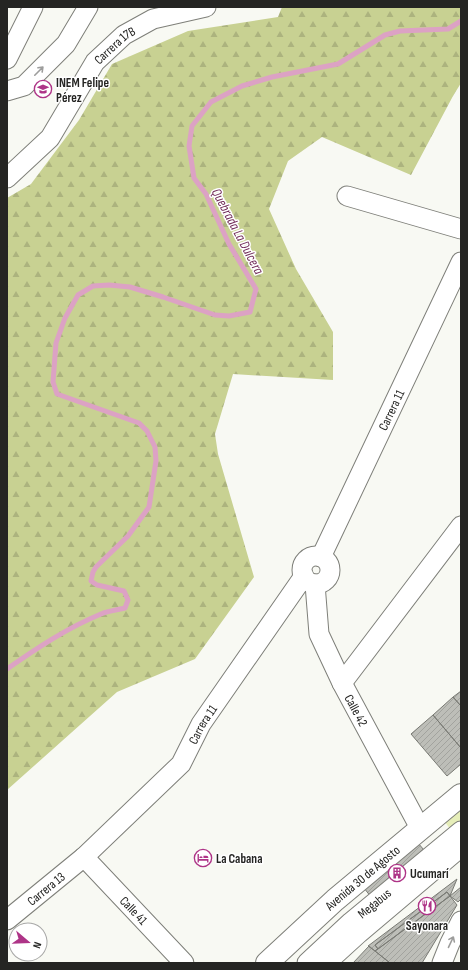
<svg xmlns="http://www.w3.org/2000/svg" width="468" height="970" viewBox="0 0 468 970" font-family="'Sofia Sans Condensed',sans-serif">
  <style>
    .green { fill: #e6eeb9 }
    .forest { fill: url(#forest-firs) }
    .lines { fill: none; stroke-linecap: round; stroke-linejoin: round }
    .stream { stroke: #dca2c4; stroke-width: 5 }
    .building { fill: url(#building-hatch); stroke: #797a74 }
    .minor-casing { stroke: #7e7f79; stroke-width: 21 }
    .major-casing { stroke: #7e7f79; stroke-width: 24 }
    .minor { stroke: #fff; stroke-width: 19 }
    .major { stroke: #fff; stroke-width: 22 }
    .oneway { stroke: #9d9d9c }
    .labels { text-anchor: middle; stroke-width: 3; stroke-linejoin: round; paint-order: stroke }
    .street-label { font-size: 13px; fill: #252523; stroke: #fff }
    .poi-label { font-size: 13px; font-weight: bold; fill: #252523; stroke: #fff; text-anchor: start }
    .water-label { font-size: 14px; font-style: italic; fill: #712c59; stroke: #fff }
  </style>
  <defs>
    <pattern id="forest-firs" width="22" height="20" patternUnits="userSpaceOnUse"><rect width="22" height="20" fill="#c8d192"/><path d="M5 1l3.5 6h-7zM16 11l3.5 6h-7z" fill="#acb37e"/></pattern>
    <pattern id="building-hatch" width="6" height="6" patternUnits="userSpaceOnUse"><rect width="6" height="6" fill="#bdbeb8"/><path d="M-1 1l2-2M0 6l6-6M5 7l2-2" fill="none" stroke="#a2a39e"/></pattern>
  </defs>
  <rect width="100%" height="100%" fill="#f8f9f3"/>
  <!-- green -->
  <path class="green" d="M461 808V831L455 835 444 821Z"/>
  <!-- forest -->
  <path class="forest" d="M282 7H461V83L453 96 411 175 322 137 288 161 269 209 296 269 333 332V380L233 374 215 434 218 454 254 577 195 659 117 692 7 790V198L31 184 79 120 112 64 188 31 278 17Z"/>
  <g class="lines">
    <!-- stream -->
    <path class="stream" d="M7 669C37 648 67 628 101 614 108 611 117 610 125 608L128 600 124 591 97 585 91 581 93 572 96 567 128 536 149 507 156 461 155 447 147 431 139 423 57 394 53 382 56 343 65 318 78 295 93 286 109 285 130 287 163 297 215 315 229 316 250 312 256 289 229 244 206 194 194 178 189 146 192 126 211 102 242 86 272 77 338 64 385 35 400 31 448 29 461 21"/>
  </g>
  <!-- building -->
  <path class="building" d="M461 691V706L453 697Z
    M453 697 461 706V748L433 715Z
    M433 715 461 748V764L447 776 411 734Z
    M418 843 430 857 375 902 364 888Z
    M457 879 450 896 447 892 394 931 375 945 378 949 375 951 368 946Z
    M461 887V899L458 902 450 896Z
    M447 892 450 896 378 949 375 945Z
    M450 896 457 905 422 963H390L375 951Z
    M369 946 375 951 390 963H353Z"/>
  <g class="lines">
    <defs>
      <g id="minor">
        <path d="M7 59 33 7"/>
        <path d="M7 91 24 86 66 44 88 7"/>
        <path id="s1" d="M7 178 50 138 95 62 124 35 153 19 206 7"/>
        <path d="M347 196 461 229"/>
        <circle cx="316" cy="570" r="14"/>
        <path id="s2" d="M321 557 461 262"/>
        <path id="s3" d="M315 584 319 634 342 683 420 828"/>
        <path d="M342 683 461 526"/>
        <path id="s4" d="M84 857 184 963"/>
        <path id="s5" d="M7 920 84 857 181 764 201 724 304 576"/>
        <path id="s6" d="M307 963 351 922 461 831"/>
        <path d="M442 963 450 943 461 921"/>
      </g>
      <g id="major">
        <path id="s7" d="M267 963 335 900 461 795"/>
        <path d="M324 963 358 932 461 845"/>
      </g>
    </defs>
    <!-- minor casing -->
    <use href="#minor" class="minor-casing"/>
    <!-- major casing -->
    <use href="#major" class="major-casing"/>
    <!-- minor -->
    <use href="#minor" class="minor"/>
    <!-- major -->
    <use href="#major" class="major"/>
  </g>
  <!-- one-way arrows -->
  <defs><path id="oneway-shaft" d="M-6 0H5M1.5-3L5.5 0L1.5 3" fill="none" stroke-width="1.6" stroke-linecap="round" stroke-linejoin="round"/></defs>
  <g class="oneway">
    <use href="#oneway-shaft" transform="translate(39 71) rotate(-45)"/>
    <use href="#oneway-shaft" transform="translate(451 942) rotate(-65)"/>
  </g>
  <!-- icons -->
  <defs>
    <symbol id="school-ring" viewBox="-11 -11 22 22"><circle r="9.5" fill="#fff" stroke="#ae3487" stroke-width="1.5"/><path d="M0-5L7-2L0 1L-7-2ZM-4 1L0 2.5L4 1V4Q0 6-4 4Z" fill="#ae3487"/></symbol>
    <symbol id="hotel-ring" viewBox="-11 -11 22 22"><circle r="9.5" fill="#fff" stroke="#ae3487" stroke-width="1.5"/><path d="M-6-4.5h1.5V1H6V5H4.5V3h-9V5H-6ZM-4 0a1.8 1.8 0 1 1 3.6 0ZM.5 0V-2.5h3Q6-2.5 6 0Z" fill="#ae3487"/></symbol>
    <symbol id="building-ring" viewBox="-11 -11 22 22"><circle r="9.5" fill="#fff" stroke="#ae3487" stroke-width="1.5"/><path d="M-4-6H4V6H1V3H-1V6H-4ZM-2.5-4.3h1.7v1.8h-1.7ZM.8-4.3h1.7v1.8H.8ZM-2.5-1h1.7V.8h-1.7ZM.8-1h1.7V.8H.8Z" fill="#ae3487"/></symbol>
    <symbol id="restaurant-ring" viewBox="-11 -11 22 22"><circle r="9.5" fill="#fff" stroke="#ae3487" stroke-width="1.5"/><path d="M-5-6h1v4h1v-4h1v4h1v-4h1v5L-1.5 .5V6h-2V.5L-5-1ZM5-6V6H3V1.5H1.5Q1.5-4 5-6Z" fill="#ae3487"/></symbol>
  </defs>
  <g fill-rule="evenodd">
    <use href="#school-ring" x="33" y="79" width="20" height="20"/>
    <use href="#hotel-ring" x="193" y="848" width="20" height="20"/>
    <use href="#building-ring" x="387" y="863" width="20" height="20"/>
    <use href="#restaurant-ring" x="417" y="896" width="20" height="20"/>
  </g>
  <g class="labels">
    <!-- street labels -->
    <g class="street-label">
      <text dy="5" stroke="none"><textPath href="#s1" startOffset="173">Carrera 17B</textPath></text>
      <text dy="5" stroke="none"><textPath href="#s2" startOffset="163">Carrera 11</textPath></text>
      <text dy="5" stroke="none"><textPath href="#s3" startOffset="135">Calle 42</textPath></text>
      <text dy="5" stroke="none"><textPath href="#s5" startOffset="279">Carrera 11</textPath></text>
      <text dy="5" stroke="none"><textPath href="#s7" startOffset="128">Avenida 30 de Agosto</textPath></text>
      <text dy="5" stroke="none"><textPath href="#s5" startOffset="50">Carrera 13</textPath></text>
      <text dy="5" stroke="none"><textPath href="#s6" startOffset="90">Megabus</textPath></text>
      <text dy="5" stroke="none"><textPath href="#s4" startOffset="73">Calle 41</textPath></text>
    </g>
    <!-- poi labels -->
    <g class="poi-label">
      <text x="56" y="87">INEM Felipe<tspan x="56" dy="15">Pérez</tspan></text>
      <text x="216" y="863">La Cabana</text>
      <text x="410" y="878">Ucumarí</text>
      <text x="427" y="930" text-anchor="middle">Sayonara</text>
    </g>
    <!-- water labels -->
    <g class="water-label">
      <text transform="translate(238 231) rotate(62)" y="5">Quebrada La Dulcera</text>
    </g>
  </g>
  <!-- border -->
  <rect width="468" height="970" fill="none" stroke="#252523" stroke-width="16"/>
  <!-- north arrow -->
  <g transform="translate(28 942) rotate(109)"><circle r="19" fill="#ffffff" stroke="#a8a8a7"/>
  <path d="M0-3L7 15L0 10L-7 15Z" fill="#ae3487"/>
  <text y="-6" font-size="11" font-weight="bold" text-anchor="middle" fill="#252523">N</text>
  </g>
</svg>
